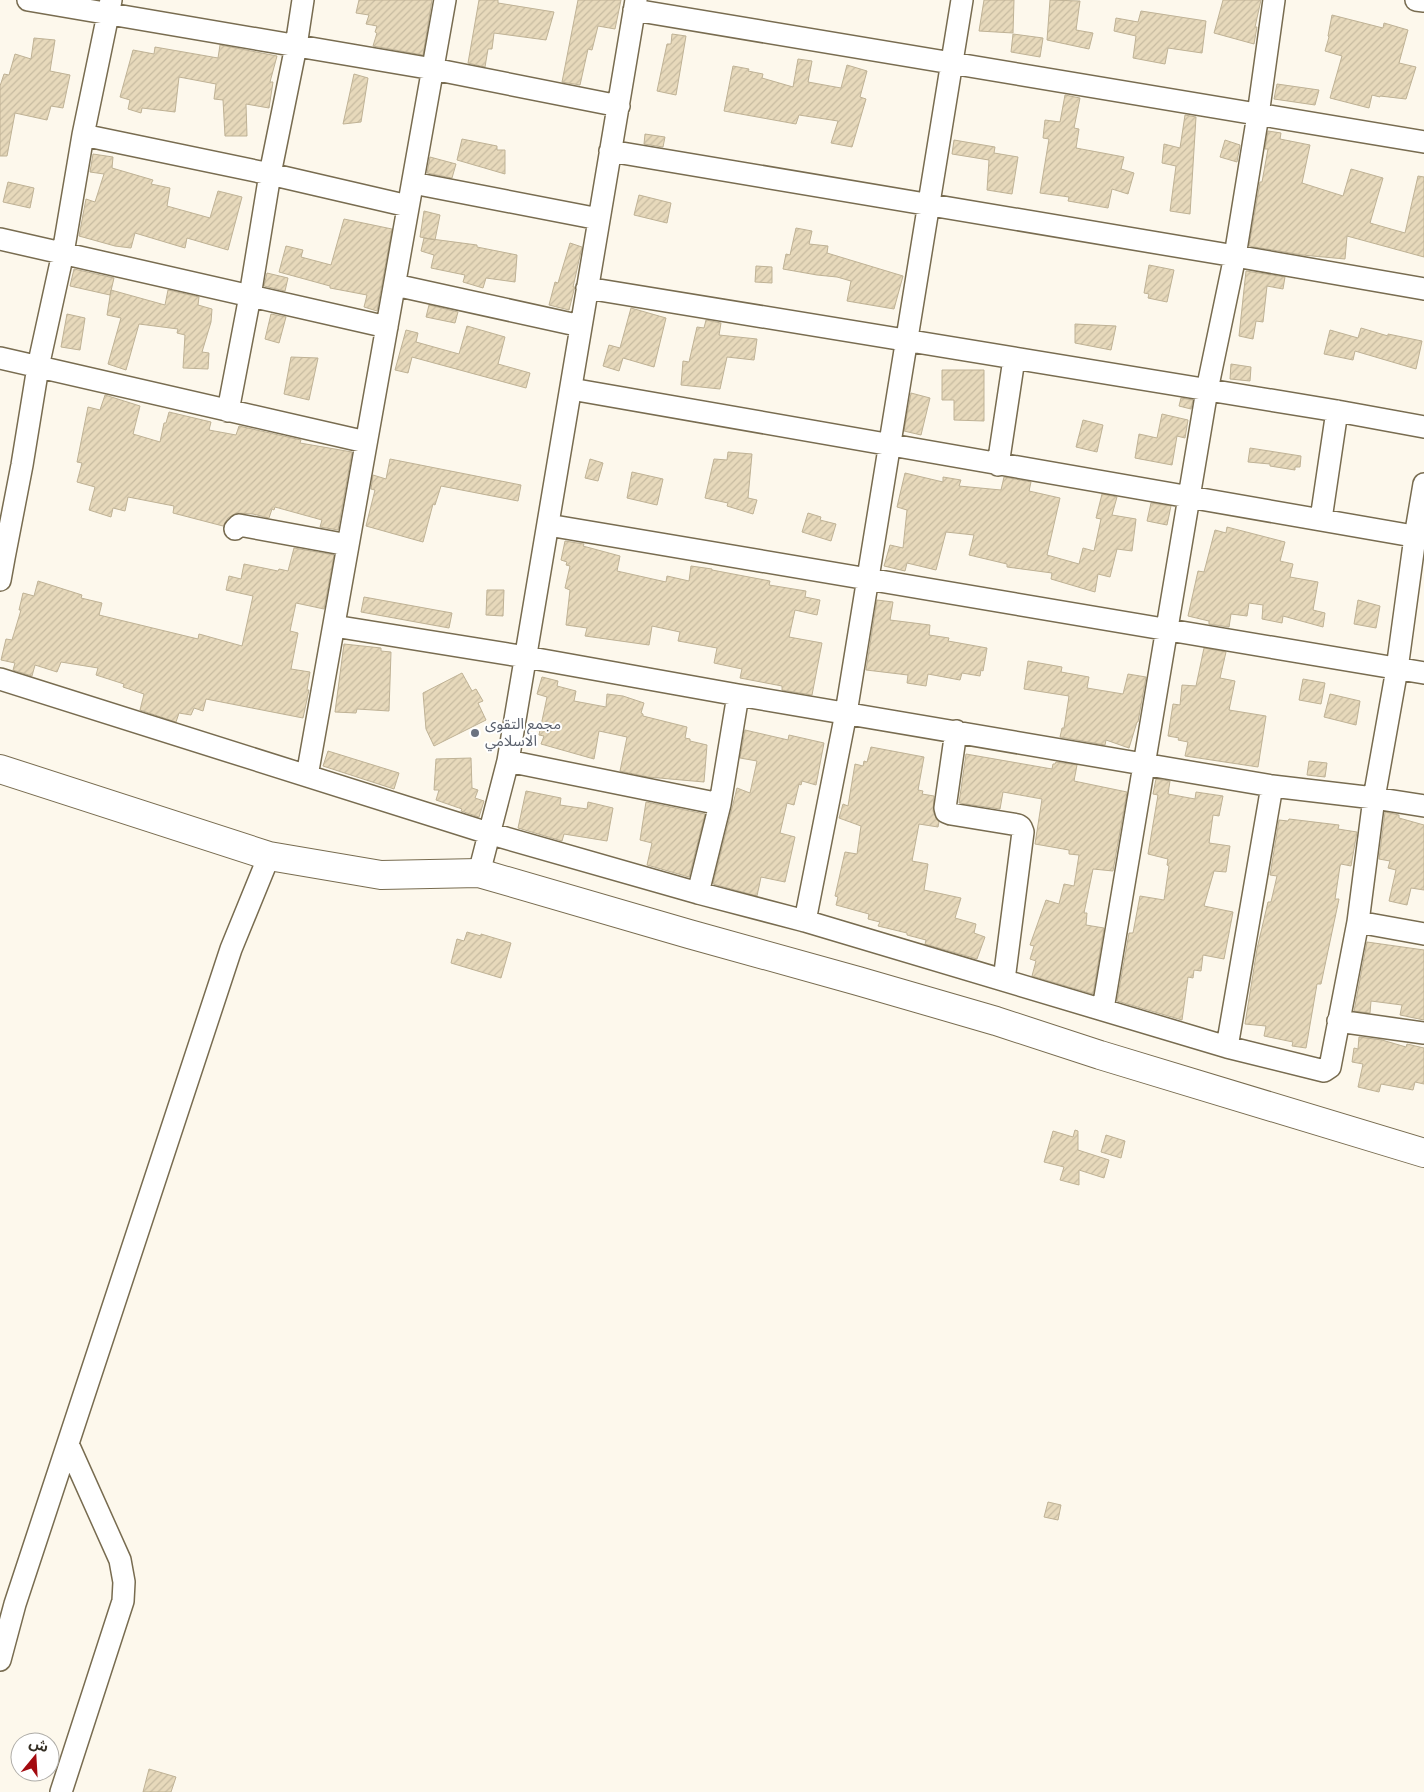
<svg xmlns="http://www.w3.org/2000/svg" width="1424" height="1792" viewBox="0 0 1424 1792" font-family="Barlow,'Noto Sans Arabic',sans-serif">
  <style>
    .building { fill: url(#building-hatch); stroke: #bfb295 }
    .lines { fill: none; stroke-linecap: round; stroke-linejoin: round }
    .street-casing { stroke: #786c50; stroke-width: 24 }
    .secondary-casing { stroke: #786c50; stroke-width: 30 }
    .street { stroke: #fff; stroke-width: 21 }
    .secondary { stroke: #fff; stroke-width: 28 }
    .worship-dot { fill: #6b7280; stroke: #fff; stroke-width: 2 }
    .labels { text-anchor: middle; stroke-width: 4; stroke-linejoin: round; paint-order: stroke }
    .worship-label { font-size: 15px; fill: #5b616d; stroke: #fff; text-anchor: start }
  </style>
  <defs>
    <pattern id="building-hatch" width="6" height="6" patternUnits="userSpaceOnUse" patternTransform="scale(1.25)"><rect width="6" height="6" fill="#e7d9bb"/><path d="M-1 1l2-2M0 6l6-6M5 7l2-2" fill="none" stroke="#c7bba1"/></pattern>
  </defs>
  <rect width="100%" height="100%" fill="#fdf8ec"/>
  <!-- building -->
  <path class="building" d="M359 0H432L423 55 373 46 377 33 375 32 377 26 366 24 369 15 356 13Z
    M479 0H498V3L554 12 546 40 494 33 492 49H488L485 67 468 63Z
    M578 0H621L615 29 598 26 592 50 588 49 580 85 562 82Z
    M984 0H1014L1013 33 979 31Z
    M1050 0 1080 1 1076 30 1093 33 1089 49 1047 40Z
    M1223 0H1261L1255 27H1257L1254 44 1214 33Z
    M1141 11 1206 21 1202 53 1168 48 1165 64 1133 58 1136 36 1114 31 1116 18 1138 22Z
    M1332 15 1383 28 1384 23 1408 30 1399 63 1416 67 1406 99 1380 96V97L1372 95 1369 108 1330 98 1342 56 1325 51 1329 37 1328 36Z
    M672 34 686 36 676 95 657 91 667 44H671Z
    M1013 34 1043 38 1040 57 1011 52Z
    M34 38 55 40 50 71 70 75 63 108 51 106 47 120 15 113 7 156H0V86L4 74 9 75 15 54 31 59Z
    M220 45 277 56 270 82H273L269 108 246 104 247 136H225L223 100 214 99 216 84 179 77 175 112 142 108 141 113 128 109 130 100 120 97 133 50 154 54 155 47 218 58Z
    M798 59 812 61 808 82 841 88 847 65 867 71 860 97 866 99 852 147 831 143 838 121 799 115 796 124 724 111 733 66 749 69 748 71 763 74 762 78 793 87Z
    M354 74 368 78 361 122 343 124Z
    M1277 84 1319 90 1315 105 1274 99Z
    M1065 95 1080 98 1074 128 1079 129 1076 148 1124 157 1121 169 1134 173 1128 194 1112 189 1108 208 1068 201 1069 197 1040 193 1049 139 1043 138 1045 120 1060 122Z
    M1185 115 1196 117 1190 214 1170 211 1176 166 1162 163 1164 144 1180 148Z
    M1268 131 1281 133 1280 139 1310 145 1302 183 1343 196 1351 169 1383 178 1370 223 1405 233 1418 176 1424 177V257L1347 236 1345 259 1302 255 1249 246 1260 182H1262L1268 149H1265Z
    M645 134 665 137 663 147 644 144Z
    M462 139 497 146V150H505V174L457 160Z
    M954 140 995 147 994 153 1018 157 1012 194 987 190 989 160 952 154Z
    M1225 140 1240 145 1237 162 1220 157Z
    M93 154 113 157 112 168 153 180 151 184 170 188 167 206 210 218 218 191 242 197 228 250 187 238 185 248 135 233 131 248 115 246 79 236 86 199 95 202 104 174 90 172Z
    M430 157 456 164 452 178 427 173Z
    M8 182 34 188 30 208 3 202Z
    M639 195 671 203 667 223 634 215Z
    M424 211 440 215 435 240 420 237Z
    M344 219 392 229 377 311 364 307 367 295 330 288V286L279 272 286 246 303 250 301 257 331 265Z
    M796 228 812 231 809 244 828 246 827 253 903 276 894 309 847 301 851 281 837 277 817 275 783 269 786 254 790 255Z
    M424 238 477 245V247L517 255 515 282 486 278 483 288 463 282 465 275 431 268 434 255 421 251Z
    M570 243 582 247 573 287H575L574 290 569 310 549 305 555 282 558 283Z
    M1149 265 1174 270 1167 302 1148 298 1149 294 1144 293Z
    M756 266 772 267V283L755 282Z
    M74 269 114 278 110 295 70 286Z
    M1246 271 1285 277 1283 289 1267 286 1263 322 1256 321 1253 339 1239 336Z
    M267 273 288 278 285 291 264 286Z
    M111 290 165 305 168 290 199 297 198 305 212 309 211 322 202 352 209 353 208 369 183 368 185 335 177 333 178 329 139 324 126 370 108 364 121 318 107 315Z
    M429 305 458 312 455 323 426 317Z
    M631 308 666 318 654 367 623 358 619 371 603 366 609 345 620 348Z
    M67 314 85 318 80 350 61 347Z
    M271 314 286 317 279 343 265 339Z
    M706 320 721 323 719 335 757 339 754 360 727 357 720 389 681 385 683 361 689 362 697 327 704 328Z
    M1075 324 1116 326 1111 350 1075 343Z
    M467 326 505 337 498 364 530 373 526 388 412 357 408 373 395 370 406 330 418 333 416 342 459 354Z
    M1361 328 1388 336V334L1422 341 1416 369 1355 351 1353 360 1324 354 1330 330 1358 338Z
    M291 357 318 358 309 400 284 394Z
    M1231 364 1251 367 1250 381 1230 379Z
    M942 370H984V421L954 420V400H942Z
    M911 393 930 398 921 435 904 431Z
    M105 395 140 406 133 434 160 442 164 423H166L169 412 211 422 209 430 236 435 239 426 301 440 300 443 352 452 338 530 320 527 322 520 275 507 274 510 272 509 269 518 253 514 236 513 228 518 223 526 173 513 174 506 128 497 125 511 113 508 111 517 89 510 95 487 77 482 82 463 77 462 88 407 100 410Z
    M1181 398 1193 400 1191 409 1179 406Z
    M1162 414 1188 420 1185 438 1177 436 1172 465 1135 458 1139 434 1157 438Z
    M1083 420 1103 425 1097 452 1076 447Z
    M1250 448 1301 456 1300 467H1295V470L1270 466V464L1248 462Z
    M728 452 752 454 748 498 757 500 753 514 727 506 728 503 705 498 714 459 727 460Z
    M390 459 521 485 518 501 441 486 435 505 433 504 423 542 366 526 375 490 371 489 373 475 386 479Z
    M590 459 603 463 598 481 585 478Z
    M632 472 663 479 657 505 627 498Z
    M905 473 943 482V477L961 480 959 486 1001 490 1004 477 1031 482 1029 491 1060 498 1047 555 1079 564 1083 548 1094 551 1101 519 1096 518 1102 494 1117 497 1112 515 1136 519 1132 551 1117 549 1110 577 1098 574 1095 592 1051 579 1052 573 1007 567V564L969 555 974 535 946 532 936 570 907 563 905 571 884 566 890 545 903 548 907 510 897 507Z
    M1151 503 1171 506 1167 525 1147 521Z
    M808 513 821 517 820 520 836 524 831 541 802 532Z
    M1227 527 1285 542 1280 561 1293 564 1290 577 1318 582 1313 610 1325 613 1323 627 1283 616 1282 623 1262 619 1263 605 1249 603 1247 616 1231 614 1229 627 1209 624V621L1188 616 1198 571 1204 572 1215 530 1226 533Z
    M565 541 584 544 583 546 620 556 617 571 666 582 667 576 689 581 691 566 712 569V570L770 581 769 585 806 591 805 597 820 600 817 615 795 610 789 637 822 643 812 695 782 690V686L740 678 742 669 714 663 717 648 678 641 680 632 652 626 649 645 585 636 587 628 566 625 570 590 565 588 570 566 566 565 567 562 561 560Z
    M294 548 334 555 324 609 296 603 290 631 298 633 291 669 310 672 307 690H309L303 718 206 699 203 711 194 708 191 715 179 713 176 722 140 710 144 694 123 687 124 684 96 675 98 668 61 662 57 672 35 665 32 676 13 670 15 663 1 660 6 639 12 640 21 610H19L23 593 34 596 38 581 82 595 81 598 102 603 99 615 198 639 199 634 242 646 253 596 226 590 229 576 241 579 244 564 278 571 279 569 288 571Z
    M487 590H504L503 616 486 615Z
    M364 597 452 613 449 628 361 612Z
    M877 600 893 602 890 620 930 625 929 635 949 638 948 641 987 648 983 671 981 670 980 676 962 673 960 680 928 674 926 686 907 683 908 675 866 670Z
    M1358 600 1380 606 1376 628 1354 624Z
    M344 644 381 648V651L391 652 389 711 357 709 356 713 335 712Z
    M1204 648 1226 652 1220 678 1235 681 1229 710 1266 716 1258 767 1185 756 1188 742 1178 740 1179 738 1168 736 1173 704 1180 705 1182 685 1196 686Z
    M1028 661 1062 667 1061 672 1089 677 1087 688 1123 694 1128 674 1146 677 1138 722H1137L1129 748 1106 740 1105 745 1060 737 1062 728H1064L1069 696 1024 689Z
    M462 673 472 691 476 689 483 701 478 703 486 720 434 746 426 729 423 693Z
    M542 677 558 681 557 686 576 691 574 701 606 707 607 694 623 696 644 703 641 713 643 714V716L687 727 685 738 690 739V741L707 745 704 782 648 777 620 771 627 737 599 731 594 759 541 744 544 736 539 735 547 697 537 694Z
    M1303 679 1325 683 1321 704 1299 700Z
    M1330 694 1360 701 1356 725 1324 717Z
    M745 730 784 739 788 740 789 735 824 743 816 785 802 781 801 785 799 784 794 805 787 803 780 833 795 837 785 882 761 877 757 896 713 884 737 788 750 793 757 761 740 758Z
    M871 747 924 757 918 790 923 791 922 794 934 796 933 811 939 822 938 827 919 824 912 861 928 864 924 890 961 898 955 918 976 924 974 933 985 937 977 959 925 944 926 940 907 935V933L878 926 880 922 868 919 869 914 836 905 838 897 835 896 845 852 857 854 861 826 839 818 843 804 848 806 855 764 863 766 864 761 867 762Z
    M328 751 399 773 394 789 323 766Z
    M966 754 1052 769 1053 764H1055L1056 762 1077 765 1074 781 1127 792 1113 871 1093 869 1084 913H1087L1086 925 1104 928 1093 994 1032 976 1036 961 1030 959 1034 946 1030 945 1046 900 1059 904 1064 884 1074 886 1079 855 1069 854V850L1035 844 1042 799 1003 792 1000 809 959 803Z
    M471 758 472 788 478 790 475 798 484 801 479 817 461 811 462 809 436 800 439 790H434L436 759Z
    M1309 761 1327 763 1325 777 1307 775Z
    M1156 779 1170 781 1168 794 1195 799 1196 792 1223 796 1219 816 1213 815 1209 843 1230 846 1226 872 1214 871 1204 906 1233 912 1224 959 1203 955 1201 971 1194 970 1193 978 1188 977 1182 1020 1117 1001 1129 933H1133L1140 896 1164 900 1169 866 1167 865 1168 859 1148 854 1158 795 1153 794Z
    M526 791 561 798 560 805 587 809 588 802 613 808 607 841 564 834 562 841 518 828Z
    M646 802 705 814 689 877 647 865 652 843 640 840Z
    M1385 812 1399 815V818L1424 825V890L1411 888 1407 905 1389 901 1396 870 1388 868 1390 861 1379 859Z
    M1289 819 1339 825 1338 829 1357 832 1351 866 1341 864 1340 866 1335 899H1339L1321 984H1317L1306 1048 1292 1046 1293 1042 1264 1036 1266 1026 1245 1024 1257 949 1268 902H1271L1277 876 1270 875 1279 820 1288 821Z
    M467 932 481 936V934L511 943 501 978 451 963 457 939 464 941Z
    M1367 942 1424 950V1020L1400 1015 1402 1005 1371 1001 1370 1013 1354 1011Z
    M1359 1037 1382 1040 1406 1047 1407 1044 1424 1048V1084L1415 1082 1413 1090 1381 1084 1379 1092 1358 1087 1363 1064 1352 1062 1354 1048 1358 1049Z
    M1075 1130 1078 1131V1150L1109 1160 1104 1178 1079 1170V1185L1060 1180 1064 1167 1044 1162 1053 1131 1073 1137Z
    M1106 1135 1125 1141 1121 1158 1101 1152Z
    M1048 1502 1061 1505 1058 1520 1044 1517Z
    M149 1769 176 1777 171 1792H143Z"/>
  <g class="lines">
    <defs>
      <path id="street" d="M28 0 433 69 619 106
        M1416 0 1424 1
        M634 10 1424 142
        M83 135 270 174 408 206
        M610 151 1235 256 1424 289
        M413 183 599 219
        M0 239 387 327
        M395 285 581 326
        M587 288 1337 411 1424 427
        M0 358 366 442
        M571 389 1424 538
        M228 411 250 296 270 174 296 46 303 0
        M998 465 1014 359
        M1321 519 1337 411
        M548 525 1424 673
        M235 529 239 525 348 545
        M0 557 4 558 0 580
        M4 558 22 465 38 367 63 253 83 135 111 0
        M334 626 526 657 738 695 1272 786 1374 798 1424 806
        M0 679 488 833 698 893 805 921 1227 1047 1324 1071 1330 1067 1358 922 1374 798 1397 669 1415 537 1424 484
        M956 731 945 808 946 812 951 814 1018 825 1021 827 1023 832 1004 980
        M508 761 720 804
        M307 776 445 0
        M479 873 508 761 636 0
        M698 893 720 804 738 695
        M805 921 846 713 962 0
        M1358 922 1424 934
        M1103 1009 1207 390 1235 256 1258 115 1274 0
        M1338 1021 1424 1033
        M1227 1047 1272 786
        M0 1660 15 1604 231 949 269 856
        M61 1792 123 1601 124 1582 120 1560 68 1444"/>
      <path id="secondary" d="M0 769 269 856 381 875 479 873 689 934 858 981 996 1021 1100 1055 1424 1153"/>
    </defs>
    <!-- street casing -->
    <use href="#street" class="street-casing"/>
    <!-- secondary casing -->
    <use href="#secondary" class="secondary-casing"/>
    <!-- street -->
    <use href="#street" class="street"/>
    <!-- secondary -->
    <use href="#secondary" class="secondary"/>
  </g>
  <!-- markers -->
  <circle class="worship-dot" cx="475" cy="733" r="5"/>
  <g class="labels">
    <!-- worship labels -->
    <g class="worship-label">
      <text x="485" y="729">مجمع التقوى<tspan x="485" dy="17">الاسلامي</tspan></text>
    </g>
  </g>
  <!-- north arrow -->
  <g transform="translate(35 1757) rotate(18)"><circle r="24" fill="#ffffff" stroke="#aeaca7"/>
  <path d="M0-4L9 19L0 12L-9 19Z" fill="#a30a10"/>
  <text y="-8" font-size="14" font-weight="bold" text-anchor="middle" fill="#352f24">ش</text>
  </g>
</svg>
